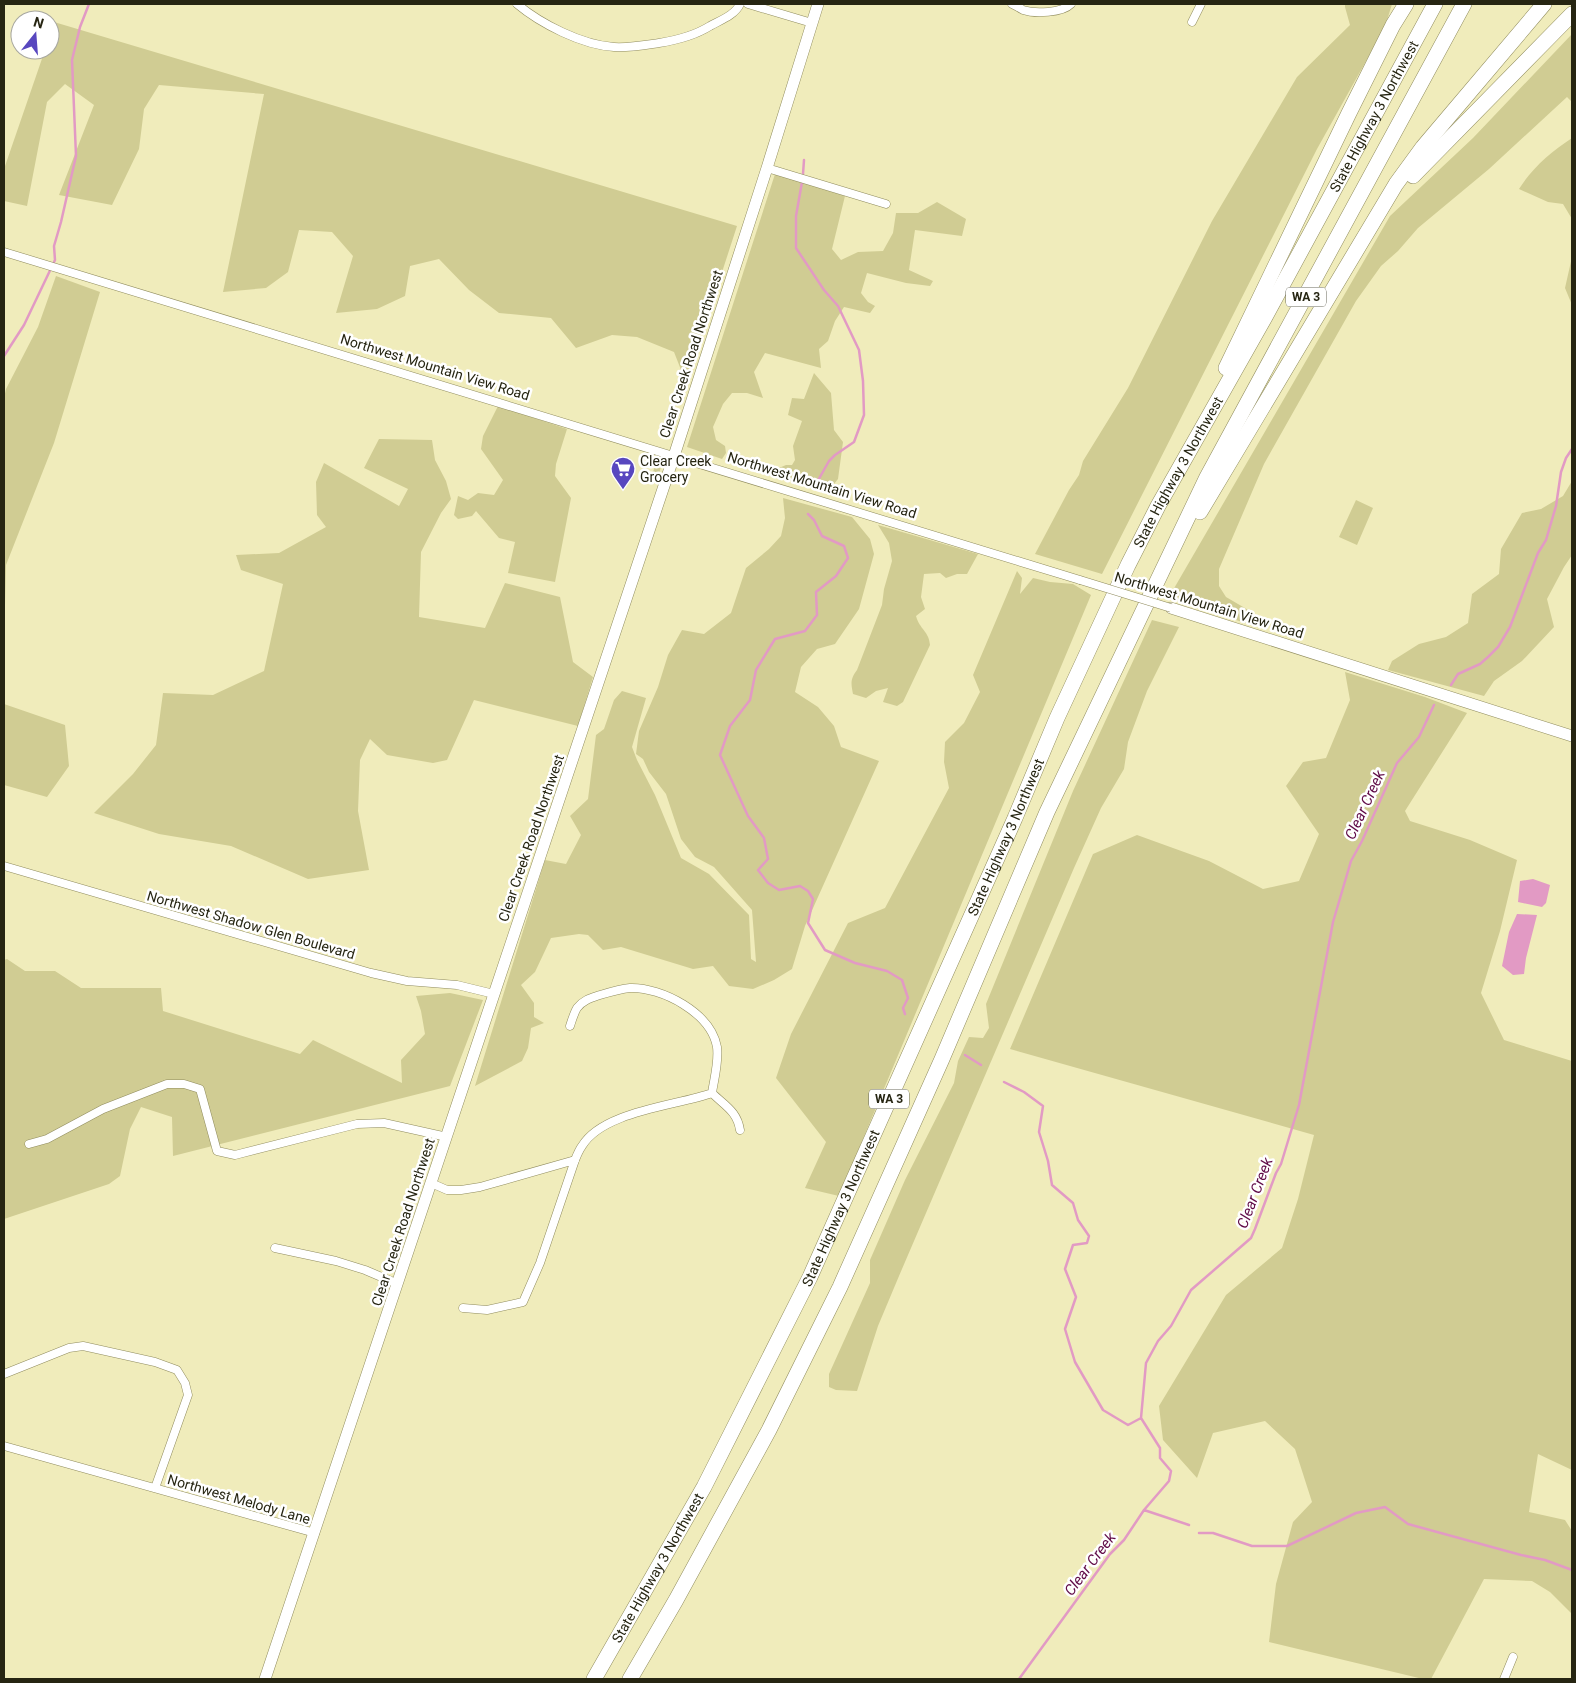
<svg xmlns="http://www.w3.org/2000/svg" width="1576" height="1683" viewBox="0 0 1576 1683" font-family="Roboto,sans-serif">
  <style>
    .green { fill: #d0cc93 }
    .water { fill: #e29ac4 }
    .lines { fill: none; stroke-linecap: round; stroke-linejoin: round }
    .stream { stroke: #e29ac4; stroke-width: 2.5 }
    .street-casing { stroke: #908c5e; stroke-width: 9 }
    .secondary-casing { stroke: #908c5e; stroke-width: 12 }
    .highway-casing { stroke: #908c5e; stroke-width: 16 }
    .street { stroke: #fff; stroke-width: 8 }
    .secondary { stroke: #fff; stroke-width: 11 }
    .highway { stroke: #fff; stroke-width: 15 }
    .street-bridge-casing { stroke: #908c5e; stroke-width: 9; stroke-linecap: butt }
    .street-bridge { stroke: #fff; stroke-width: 8 }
    .labels { text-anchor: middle; stroke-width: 5; stroke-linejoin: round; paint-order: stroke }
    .shield { fill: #fff; stroke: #676659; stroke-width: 1 }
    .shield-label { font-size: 12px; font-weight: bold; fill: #262512 }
    .street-label { font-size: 14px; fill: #262512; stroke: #fff }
    .poi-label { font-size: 14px; fill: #262512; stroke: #fff; text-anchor: start }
    .water-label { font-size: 15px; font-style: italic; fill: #5f0a46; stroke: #fff }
  </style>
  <rect width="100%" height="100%" fill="#f0ecbb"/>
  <!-- green -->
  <path class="green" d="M1345 4H1392L1385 27 1317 149 1102 574 1035 554 1069 490 1079 475 1083 461 1128 388 1212 221 1297 77 1350 25 1345 7Z
    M54 22 737 226 699 343 685 380 674 352 637 337 612 335 576 348 551 318 499 313 469 290 439 259 410 266 405 296 377 309 336 313 353 256 332 232 299 230 288 272 266 288 223 292 264 94 159 85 144 109 139 149 112 205 59 195 94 105 65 84 47 102 27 206 4 201V169L45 50H50V35Z
    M1572 34V102L1567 97 1489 169 1418 228 1398 251 1381 266 1356 301 1264 464 1219 569V586L1226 597 1250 611 1251 617 1245 623 1169 597 1390 216 1473 138Z
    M1572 138V219L1563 204 1548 202 1519 189C1532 168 1551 152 1572 138Z
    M775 174 845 196 832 249 841 260 858 252 883 251 893 233 896 213H918L937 202 966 219 962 236 915 230 909 270 933 281 930 286 906 283 867 273 861 293 868 302 875 306 870 313 844 307 835 321 828 341 819 349 821 368 765 353 754 372 763 398 747 393H732L723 404 713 427 716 440 725 446 726 453 722 459 687 447Z
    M1572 257V305L1565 288Z
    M56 276 100 292 54 443 6 565 4 645V398L6 389 38 327Z
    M814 373 831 393 834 430 843 442 838 479 829 490 808 487 780 477 770 476 772 471 786 465H792L795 460 793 446 802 421 788 415 792 398 804 399Z
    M498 406 567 429 556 464 555 476 571 498 555 582 508 573 515 542 499 538 476 511 472 516 458 519 454 515 458 496 468 500 478 493 494 495 503 480 481 449 483 436Z
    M379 439 432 440 435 460 446 481 451 499 441 513 421 552 419 617 485 628 505 583 560 597 573 662 593 677 578 726 474 700 447 760 433 763 387 755 370 739 360 760 358 811 369 870 308 879 231 846 159 834 94 813 133 774 156 745 163 693 213 695 264 671 283 584 241 570 236 555 279 553 326 527 317 515 316 482 324 463 399 506 408 489 364 468Z
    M654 456C666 461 659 473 656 482L649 484 655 466 647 460V458Z
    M1572 481V555L1564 567 1547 599 1554 627 1522 661 1494 681 1484 696 1388 670 1392 661 1419 644 1446 637 1468 623 1472 594 1499 574 1501 549 1522 513 1541 509 1563 496Z
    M783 498 852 517 870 539 874 554 859 609 835 644 817 649 801 667 795 692 818 707 834 726 841 747 879 761 805 926 792 969 774 980 753 989 729 986 713 966 693 969 621 947 603 950 588 935 579 934 551 938 535 972 521 985 534 1003V1017L544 1023 531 1028 528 1048 522 1061 475 1086 545 860 566 864 581 835 570 816 588 799 596 735 604 729 614 700 622 691 646 698 632 747 637 760 655 795 681 858 709 874 749 915 751 959 756 962 752 910 714 867 695 857 681 839 666 794 649 772 643 759 636 754 639 731 658 687 668 655 682 630 704 634 731 613 746 568 769 549 781 536 785 518Z
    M1356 500 1373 508 1357 545 1339 537Z
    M878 525 978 554 967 574H957L946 578 940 573 924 574 921 597 925 609 916 616C920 630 929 631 930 645L903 702 897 706 883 702 888 688 876 691 866 698 853 694C851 684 850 679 857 670L882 605 884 589 892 561 889 543Z
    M1017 571 1022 578 1020 594 1033 578 1050 582 1073 584 1091 595 839 1196 805 1188 826 1142 776 1078 791 1034 848 923 885 908 949 788 944 762 945 742 964 723 980 692 973 675Z
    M1152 620 1179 627 1147 691 1128 742 1124 769 1101 808 1074 868 899 1276 878 1326 857 1391 836 1390 829 1387V1374L870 1283V1260L905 1180 954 1083 958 1061 969 1037 983 1038 989 1028 986 1004 1073 791Z
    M1345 672 1425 697 1467 713 1405 811 1410 821 1470 840 1517 860 1500 931 1481 993 1504 1040 1572 1061V1470L1538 1454 1529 1512 1565 1520 1572 1531V1614L1550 1592 1532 1581 1484 1579 1431 1679H1423L1269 1642 1276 1584 1293 1522 1312 1502 1295 1449 1265 1421 1213 1433 1197 1478 1163 1440 1159 1406 1226 1295 1282 1248 1298 1199 1314 1135 1010 1049 1093 854 1137 835 1209 861 1263 889 1299 881 1319 834 1286 786 1303 762 1326 758 1350 700Z
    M4 704 65 725 69 766 47 797 4 785Z
    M7 959 25 971H55L81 988H161L163 1011 300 1054 313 1040 402 1083 401 1060 425 1034 421 1011 416 996 450 993 483 1000 450 1086 173 1156 172 1117 141 1107 130 1129 120 1176 109 1184 4 1219V960Z"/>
  <!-- water -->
  <path class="water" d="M1533 879 1550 885 1546 903 1542 907 1518 902 1520 881Z
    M1517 914 1537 915 1526 958 1524 974 1513 975 1502 966 1509 932Z"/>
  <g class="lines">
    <!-- stream -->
    <path class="stream" d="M803 174 804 160
      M802 182 796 216V248L824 290 838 306 859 350 863 381 864 415 854 442 835 455 829 461 816 484
      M4 356 24 325 55 260 54 246 61 222 76 156 72 60 80 27 89 4
      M808 514 814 520 822 536 844 546 848 558 836 576 816 592 817 615 805 631 775 639 756 670 750 700 730 726 720 755 748 816 764 838 768 859 758 870 768 883 779 890 800 886 808 891 813 899 808 923 825 950 855 963 887 971 902 980 908 998 903 1008 905 1014
      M1451 685 1458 674 1480 664 1488 657 1498 647 1510 627 1538 553 1546 540 1556 506 1561 472 1566 458 1572 449
      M965 1055 981 1065
      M1004 1082 1024 1092 1043 1106 1039 1132 1048 1161 1052 1185 1073 1203 1078 1220 1089 1236 1087 1243 1073 1245 1065 1269 1076 1297 1065 1329 1075 1362 1103 1410 1128 1425 1141 1418
      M1144 1510 1189 1525
      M1199 1533H1213L1252 1546H1287L1356 1513 1385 1507 1408 1524 1521 1555 1545 1560 1572 1570
      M1019 1679 1110 1554 1124 1540 1144 1510 1169 1481 1171 1471 1160 1458V1448L1141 1418 1146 1363 1158 1341 1171 1326 1191 1290 1251 1238 1255 1229 1276 1173 1281 1164 1299 1105 1333 922 1351 861 1362 841 1397 763 1419 737 1434 705"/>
    <defs>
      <path id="street" d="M517 4C541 24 582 45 614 47 629 48 645 45 659 43 678 40 694 36 710 26 721 20 735 15 740 4
        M748 4 812 23
        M1012 4C1016 6 1020 8 1023 10 1035 14 1062 13 1071 4
        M1192 22 1201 4
        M767 168 886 204
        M4 252 1080 580
        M4 866 371 973 407 981 457 985 494 994
        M570 1026C572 1020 574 1013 577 1008 583 1000 591 998 600 995 610 992 620 989 630 988 662 987 711 1013 717 1047 719 1062 714 1079 712 1093
        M712 1093C725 1106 737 1111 740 1130
        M29 1144 47 1139 103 1109 167 1084H184L200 1089 217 1151 235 1155 357 1124 384 1123 447 1137
        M431 1183 447 1190H461L480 1187 575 1160
        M275 1248 336 1261 365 1270 398 1284
        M463 1308 487 1310 523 1302 540 1263 575 1160C577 1155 579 1150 582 1146 603 1111 676 1106 712 1093
        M4 1374 69 1348 83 1346 155 1362 177 1370 185 1383 188 1395 155 1488
        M4 1446 315 1533
        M1504 1679 1513 1657"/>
      <path id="secondary" d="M1171 608 1572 736
        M265 1679 674 456 767 168 818 4"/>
      <g id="highway">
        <path d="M1413 176 1572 14"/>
        <path d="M1226 368 1349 113 1393 25 1406 4"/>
        <path d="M1200 512 1396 184 1423 147 1544 4"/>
        <path id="s1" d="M594 1679 704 1487 810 1277 1015 818 1057 718 1128 565 1158 506 1265 317 1435 4"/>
        <path d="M630 1679 676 1600 769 1430 840 1287 942 1059 1047 812 1207 477 1464 4"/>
      </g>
    </defs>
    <!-- street casing -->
    <use href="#street" class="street-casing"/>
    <!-- secondary casing -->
    <use href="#secondary" class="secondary-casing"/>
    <!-- highway casing -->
    <use href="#highway" class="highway-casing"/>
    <!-- street -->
    <use href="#street" class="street"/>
    <!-- secondary -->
    <use href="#secondary" class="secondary"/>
    <!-- highway -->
    <use href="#highway" class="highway"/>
    <defs>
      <path id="street-bridge" d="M1080 580 1171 608"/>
    </defs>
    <!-- street-bridge casing -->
    <use href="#street-bridge" class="street-bridge-casing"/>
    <!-- street-bridge -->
    <use href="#street-bridge" class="street-bridge"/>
  </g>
  <!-- icons -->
  <defs>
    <symbol id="supermarket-pin" viewBox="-11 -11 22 30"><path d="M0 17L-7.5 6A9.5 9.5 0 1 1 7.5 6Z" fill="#5847bf" stroke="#fff"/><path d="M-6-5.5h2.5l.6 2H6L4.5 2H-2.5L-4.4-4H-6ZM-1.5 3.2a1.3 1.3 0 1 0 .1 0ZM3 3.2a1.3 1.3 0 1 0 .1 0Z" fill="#fff"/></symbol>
  </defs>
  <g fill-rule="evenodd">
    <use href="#supermarket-pin" x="609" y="455" width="28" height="38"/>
  </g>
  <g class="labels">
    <!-- shield labels -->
    <g class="shield">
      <rect x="1286" y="287.5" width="40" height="19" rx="4"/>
      <rect x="869" y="1089.5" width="40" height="19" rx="4"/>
    </g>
    <g class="shield-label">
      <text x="1306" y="301">WA 3</text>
      <text x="889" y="1103">WA 3</text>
    </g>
    <!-- street labels -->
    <g class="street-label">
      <text dy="5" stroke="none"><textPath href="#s1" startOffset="1748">State Highway 3 Northwest</textPath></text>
      <text transform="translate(691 354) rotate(-72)" y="5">Clear Creek Road Northwest</text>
      <text transform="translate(435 367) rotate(17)" y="5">Northwest Mountain View Road</text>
      <text dy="5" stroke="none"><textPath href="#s1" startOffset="1342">State Highway 3 Northwest</textPath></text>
      <text transform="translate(822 485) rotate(17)" y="5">Northwest Mountain View Road</text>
      <text transform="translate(1209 605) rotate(17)" y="5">Northwest Mountain View Road</text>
      <text dy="5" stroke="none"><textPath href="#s1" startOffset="938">State Highway 3 Northwest</textPath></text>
      <text transform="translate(531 838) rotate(-71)" y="5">Clear Creek Road Northwest</text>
      <text transform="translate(251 925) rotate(16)" y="5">Northwest Shadow Glen Boulevard</text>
      <text dy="5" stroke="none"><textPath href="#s1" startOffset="532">State Highway 3 Northwest</textPath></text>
      <text transform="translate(403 1222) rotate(-72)" y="5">Clear Creek Road Northwest</text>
      <text transform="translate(239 1499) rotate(16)" y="5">Northwest Melody Lane</text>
      <text dy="5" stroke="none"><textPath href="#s1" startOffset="128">State Highway 3 Northwest</textPath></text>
    </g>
    <!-- poi labels -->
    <g class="poi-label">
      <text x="640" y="466">Clear Creek<tspan x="640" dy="16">Grocery</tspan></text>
    </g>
    <!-- water labels -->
    <g class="water-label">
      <text transform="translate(1365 805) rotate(-65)" y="5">Clear Creek</text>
      <text transform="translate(1255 1193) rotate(-69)" y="5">Clear Creek</text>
      <text transform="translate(1090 1564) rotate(-53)" y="5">Clear Creek</text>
    </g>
  </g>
  <!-- border -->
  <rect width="1576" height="1683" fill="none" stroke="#262512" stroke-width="10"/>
  <!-- north arrow -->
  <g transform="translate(35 35) rotate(17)"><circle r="24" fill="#ffffff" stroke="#a8a8a0"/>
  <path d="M0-4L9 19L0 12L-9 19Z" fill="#5847bf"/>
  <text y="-8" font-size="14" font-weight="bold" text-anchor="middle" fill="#262512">N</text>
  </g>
</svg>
